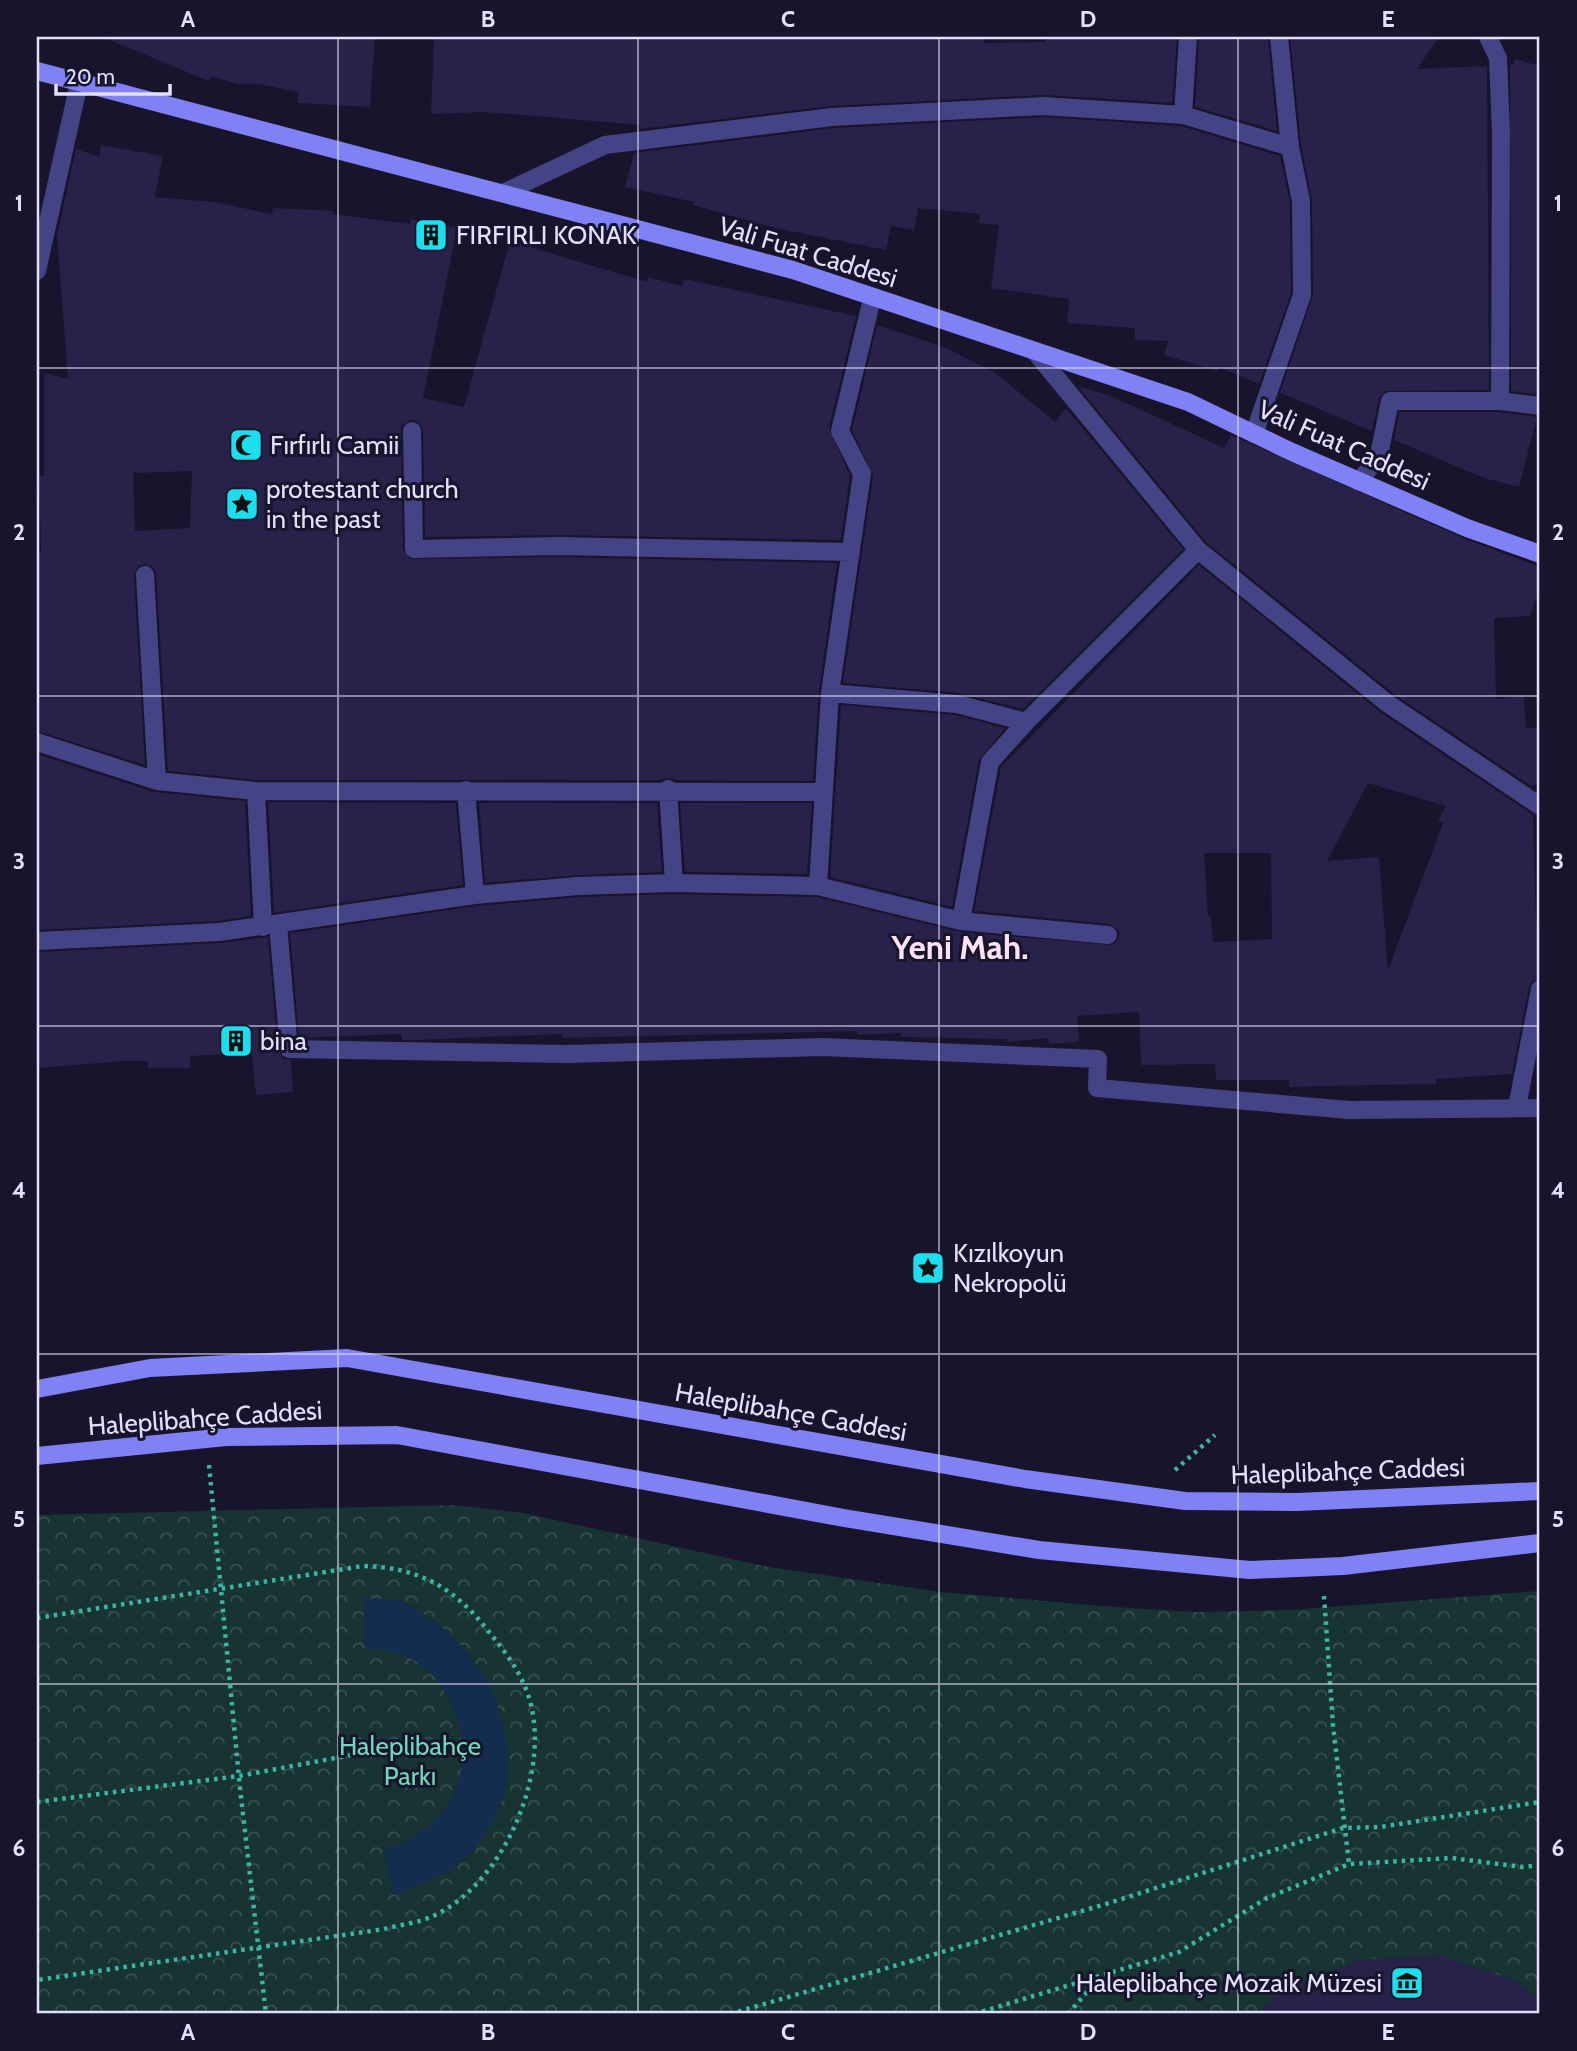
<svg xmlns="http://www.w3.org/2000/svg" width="1577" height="2051" viewBox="0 0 1577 2051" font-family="Cabin,sans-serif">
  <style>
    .park { fill: url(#park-crowns) }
    .water { fill: #142c4e }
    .building { fill: #28214a; fill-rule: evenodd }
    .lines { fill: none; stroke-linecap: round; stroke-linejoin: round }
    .path { stroke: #3cb4a8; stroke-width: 4.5; stroke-dasharray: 3.5 5; stroke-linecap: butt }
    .street { stroke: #434385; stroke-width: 18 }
    .secondary { stroke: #7f81f4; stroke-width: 18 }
    .grid { fill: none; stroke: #e2e0fc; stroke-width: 2; stroke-opacity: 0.55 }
    .labels { text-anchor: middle; stroke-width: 6; stroke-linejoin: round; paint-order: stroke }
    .poi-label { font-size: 26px; fill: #e2e0fc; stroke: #17142b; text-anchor: start }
    .street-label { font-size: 26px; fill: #e2e0fc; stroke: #17142b }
    .park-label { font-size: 26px; fill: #71d8ba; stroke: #17142b }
    .district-label { font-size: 33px; font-weight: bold; fill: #fce2f4; stroke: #17142b }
    .neatline { fill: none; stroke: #e2e0fc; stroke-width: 2.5 }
    .grid-label { font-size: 23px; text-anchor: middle; font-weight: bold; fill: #e2e0fc }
  </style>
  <defs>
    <pattern id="park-crowns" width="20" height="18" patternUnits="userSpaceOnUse" patternTransform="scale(1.75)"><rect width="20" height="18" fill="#173432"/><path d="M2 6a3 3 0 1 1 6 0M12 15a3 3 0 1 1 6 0" fill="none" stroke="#385151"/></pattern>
  </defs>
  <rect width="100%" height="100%" fill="#17142b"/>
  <!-- park -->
  <path class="park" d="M454 1505 523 1513 769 1567 941 1592 1114 1607 1195 1612 1291 1610 1540 1591V2014H37V1515Z"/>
  <!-- water -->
  <path class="water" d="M363 1598C374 1599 389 1598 400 1601 408 1603 416 1610 423 1614 479 1647 514 1715 507 1781 505 1797 494 1821 485 1835 464 1869 429 1881 393 1895L384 1851C404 1842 423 1834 438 1817 481 1773 464 1689 412 1659 397 1651 381 1650 365 1648Z"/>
  <!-- building -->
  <path class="building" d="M102 37H375L370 107 298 103V92L258 84H237L211 76 209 81Z
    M434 37H984V43L1046 42V37H1177L1172 103 1043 95 831 106 640 129 641 125 547 117 485 112 431 114Z
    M1199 37 1268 38 1277 131 1195 107Z
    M1290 37H1439L1417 69 1487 66 1489 390 1386 391 1379 398 1372 431 1280 393 1313 295 1312 201 1301 145Z
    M1515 59 1540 66V395L1511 391 1510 65H1513Z
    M1044 117 1181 126 1280 156 1290 202 1291 293 1259 384 1219 367 1217 371 1164 355 1168 341 1135 340V328L1067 323 1069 299 991 288 999 225 979 223 980 214 918 208 914 230 891 226 886 250 775 228 693 205 694 202 625 187 634 153 833 128Z
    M101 145 163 156 155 197 215 202 272 214 273 208 334 211 333 214 410 224 411 219 457 228 423 398 464 407 510 241 647 282 648 277 682 286 684 279 856 316 829 428 850 476 841 540 557 535 425 537 423 430 418 421 411 420 402 425 401 431 403 549 409 559 557 557 837 563 819 691 813 781 675 780 668 778 661 780H257L168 771 156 574 154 568 145 564 138 566 134 576 145 765 37 731V552H41L39 476H44V373L68 379 57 235 76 149 99 157ZM192 471 190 528 135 531 133 473Z
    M877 325 944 347 997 374 1055 422 1066 408 1183 549 1023 709 958 693 843 683 873 476 852 430Z
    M1082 387 1111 396 1224 448 1231 435 1463 538 1540 567V588L1530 616 1494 618 1496 699 1524 696 1526 728H1540V784L1531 786 1394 694 1206 542 1080 389Z
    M1399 412H1499L1537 417 1519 487 1484 478 1394 440Z
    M1199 565 1380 712 1533 815 1536 923H1540V978L1532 981 1529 987 1512 1074 1436 1079V1084L1325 1086 1289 1087V1080H1216L1215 1064 1141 1065 1139 1012 1077 1016 1079 1042 1049 1044 1048 1038 1007 1042V1039L901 1037V1033L857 1035V1031L562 1038V1034L415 1040H402L401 1034 299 1038 290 933 476 906 579 897 674 894 817 897 960 932 1113 945 1119 937V931L1110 924 974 911 1001 767ZM1368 783 1446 806 1438 820 1443 823 1388 970 1379 857 1327 861ZM1204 853H1271L1272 939 1213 942 1211 916H1208Z
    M841 705 955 715 1005 728 979 760 952 907 830 877Z
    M37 754 154 792 245 801 251 916 218 921 37 930Z
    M268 802 456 803 463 885 274 913Z
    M479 803H657L662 872 578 875 485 883Z
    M680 803H812L807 874 685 872Z
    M268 937 278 1050 283 1059 291 1060 293 1092 256 1095 252 1053 190 1056V1068H148V1061H125L37 1068V952L220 943Z
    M1440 1956 1514 1980 1540 2000V2014H1256L1289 1986 1362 1959Z"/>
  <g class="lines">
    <!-- path -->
    <path class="path" d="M209 1465 240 1788 266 2014
      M1175 1470 1215 1435
      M1324 1596 1333 1725 1349 1864
      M37 1618 363 1566C419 1567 455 1588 489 1632 507 1654 524 1676 531 1705 549 1778 502 1886 431 1917 417 1923 399 1925 384 1929L37 1980
      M37 1802 239 1776 389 1748
      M730 2014 1106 1904 1343 1828 1380 1827 1540 1802
      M974 2014 1179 1952 1267 1898 1349 1864 1452 1858 1522 1867 1540 1865
      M1068 2014 1099 1978"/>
    <!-- street -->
    <path class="street" d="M1279 37 1290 147
      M1488 37 1498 58 1501 132 1500 401
      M1183 115 1188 37
      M503 193 605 145 832 117 1044 106 1183 115 1290 147 1301 201 1302 295 1254 434
      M37 271 79 83
      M1036 353 1198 550 1387 703 1540 806
      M412 431 414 549 557 546 851 552
      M1359 482 1379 455 1390 401H1500L1540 406
      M145 575 157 781
      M830 693 957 704 1026 722
      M37 742 157 781 256 791 824 792
      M668 789 674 883
      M466 790 475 895
      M256 791 263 927
      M818 886 830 693 862 474 840 431 872 299
      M961 921 990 762 1026 722 1198 550
      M278 925 289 1049 567 1054 823 1047 1098 1059 1097 1088 1349 1110 1540 1108
      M37 941 219 932 475 895 578 886 674 883 818 886 961 921 1108 935
      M1517 1107 1540 989"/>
    <!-- secondary -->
    <path class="secondary" d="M37 71 793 270 1188 402 1292 452 1467 528 1540 554
      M37 1389 150 1368 347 1358 1025 1479 1185 1501 1297 1502 1540 1491
      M37 1456 226 1437 397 1435 844 1518 1039 1550 1250 1570 1343 1566 1540 1543"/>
  </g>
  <!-- grid -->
  <path class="grid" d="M338 37V2014M638 37V2014M939 37V2014M1238 37V2014M37 368H1540M37 696H1540M37 1026H1540M37 1354H1540M37 1684H1540"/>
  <!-- icons -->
  <defs>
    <symbol id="building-square" viewBox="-11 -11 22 22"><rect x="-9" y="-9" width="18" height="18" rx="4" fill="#1ddeec" stroke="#17142b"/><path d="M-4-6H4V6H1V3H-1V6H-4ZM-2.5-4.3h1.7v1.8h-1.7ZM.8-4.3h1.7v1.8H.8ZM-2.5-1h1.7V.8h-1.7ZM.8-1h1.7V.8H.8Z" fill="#111"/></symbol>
    <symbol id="mosque-square" viewBox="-11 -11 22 22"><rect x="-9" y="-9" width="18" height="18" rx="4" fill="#1ddeec" stroke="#17142b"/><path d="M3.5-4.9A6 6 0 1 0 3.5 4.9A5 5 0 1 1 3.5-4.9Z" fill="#111"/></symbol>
    <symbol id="sight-square" viewBox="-11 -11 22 22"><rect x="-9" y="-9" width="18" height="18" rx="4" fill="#1ddeec" stroke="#17142b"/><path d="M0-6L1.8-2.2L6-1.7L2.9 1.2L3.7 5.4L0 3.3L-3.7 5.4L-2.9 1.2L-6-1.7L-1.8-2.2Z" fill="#111"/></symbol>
    <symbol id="museum-square" viewBox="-11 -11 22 22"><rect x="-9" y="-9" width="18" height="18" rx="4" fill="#1ddeec" stroke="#17142b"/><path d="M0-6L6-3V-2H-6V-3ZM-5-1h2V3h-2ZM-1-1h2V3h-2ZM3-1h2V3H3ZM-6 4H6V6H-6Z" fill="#111"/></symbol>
  </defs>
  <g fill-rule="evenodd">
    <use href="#building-square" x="412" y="216" width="38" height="38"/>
    <use href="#mosque-square" x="227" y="426" width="38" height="38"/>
    <use href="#sight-square" x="223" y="485" width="38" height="38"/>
    <use href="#building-square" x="217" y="1022" width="38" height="38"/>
    <use href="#sight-square" x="909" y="1249" width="38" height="38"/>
    <use href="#museum-square" x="1388" y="1964" width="38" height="38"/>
  </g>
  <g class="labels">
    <!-- poi labels -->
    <g class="poi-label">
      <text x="456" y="244">FIRFIRLI KONAK</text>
      <text x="270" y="454">Fırfırlı Camii</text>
      <text x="266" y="498">protestant church<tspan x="266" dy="30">in the past</tspan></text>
      <text x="260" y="1050">bina</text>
      <text x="953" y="1262">Kızılkoyun<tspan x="953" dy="30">Nekropolü</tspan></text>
      <text x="1382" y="1992" text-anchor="end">Haleplibahçe Mozaik Müzesi</text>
    </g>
    <!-- street labels -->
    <g class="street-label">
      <text transform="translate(808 252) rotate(17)" y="9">Vali Fuat Caddesi</text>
      <text transform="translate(1344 445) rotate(24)" y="9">Vali Fuat Caddesi</text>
      <text transform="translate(791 1412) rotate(10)" y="9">Haleplibahçe Caddesi</text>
      <text transform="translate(205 1418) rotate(-4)" y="9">Haleplibahçe Caddesi</text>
      <text transform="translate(1348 1471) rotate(-2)" y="9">Haleplibahçe Caddesi</text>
    </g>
    <!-- park labels -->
    <g class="park-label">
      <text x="410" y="1755">Haleplibahçe<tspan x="410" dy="30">Parkı</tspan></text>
    </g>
    <!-- district labels -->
    <g class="district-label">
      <text x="960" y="959">Yeni Mah.</text>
    </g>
  </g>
  <!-- border -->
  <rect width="1577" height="2051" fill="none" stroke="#17142b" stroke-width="77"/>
  <!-- scale -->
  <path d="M56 84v10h114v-10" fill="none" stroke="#e2e0fc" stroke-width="3.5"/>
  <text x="66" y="84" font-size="21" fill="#e2e0fc" stroke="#17142b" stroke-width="5" paint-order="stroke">20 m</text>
  <rect x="38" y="38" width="1500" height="1974" class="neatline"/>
  <g class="grid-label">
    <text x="188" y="27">A</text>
    <text x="488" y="27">B</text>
    <text x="788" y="27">C</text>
    <text x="1088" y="27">D</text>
    <text x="1388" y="27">E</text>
    <text x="19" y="211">1</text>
    <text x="1558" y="211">1</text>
    <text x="19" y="540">2</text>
    <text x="1558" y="540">2</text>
    <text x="19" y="869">3</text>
    <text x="1558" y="869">3</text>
    <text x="19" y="1198">4</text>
    <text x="1558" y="1198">4</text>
    <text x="19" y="1527">5</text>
    <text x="1558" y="1527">5</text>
    <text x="19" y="1856">6</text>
    <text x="1558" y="1856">6</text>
    <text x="188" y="2040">A</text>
    <text x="488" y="2040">B</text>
    <text x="788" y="2040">C</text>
    <text x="1088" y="2040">D</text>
    <text x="1388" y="2040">E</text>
  </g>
</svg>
